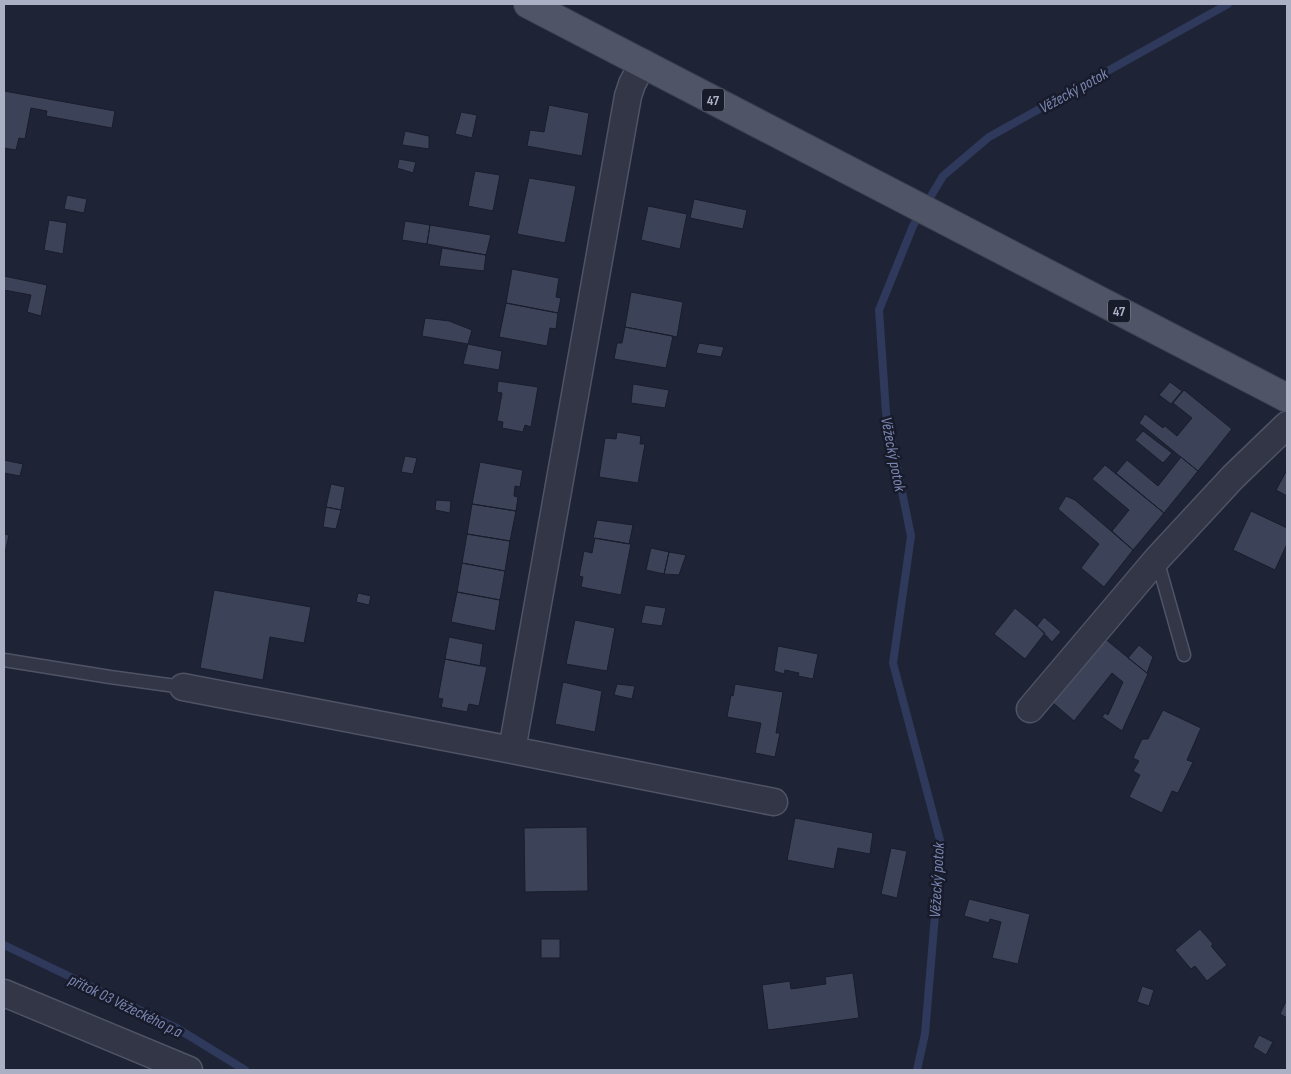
<svg xmlns="http://www.w3.org/2000/svg" width="1291" height="1074" viewBox="0 0 1291 1074" font-family="'Sofia Sans Condensed',sans-serif">
  <style>
    .lines { fill: none; stroke-linecap: round; stroke-linejoin: round }
    .stream { stroke: #2f395b; stroke-width: 8 }
    .building { fill: #3c4258; stroke: #191d2c }
    .lane-casing { stroke: #4f5365; stroke-width: 15 }
    .street-casing { stroke: #4f5365; stroke-width: 29 }
    .primary-casing { stroke: #3b3f50; stroke-width: 30 }
    .lane { stroke: #323646; stroke-width: 12 }
    .street { stroke: #323646; stroke-width: 26 }
    .primary { stroke: #4f5467; stroke-width: 28 }
    .labels { text-anchor: middle; stroke-width: 5; stroke-linejoin: round; paint-order: stroke }
    .shield { fill: #181b2a; stroke: #7f8396; stroke-width: 1 }
    .shield-label { font-size: 14px; font-weight: bold; fill: #abb0c4 }
    .water-label { font-size: 16px; font-style: italic; fill: #7a86b2; stroke: #181b2a }
  </style>
  <rect width="100%" height="100%" fill="#1e2436"/>
  <g class="lines">
    <!-- stream -->
    <path class="stream" d="M4 945 175 1027 245 1070
      M917 1070 925 1034 941 844 893 663 911 536 886 413 879 310 913 226 943 176 989 137 1228 4"/>
  </g>
  <!-- building -->
  <path class="building" d="M4 91 115 111 112 128 46 116 47 111 31 108 25 139 19 138 16 150 4 148Z
    M549 105 589 113 582 156 527 146 530 130 544 132Z
    M461 112 477 115 472 138 455 134Z
    M405 131 429 136V149L402 145Z
    M399 159 416 162 413 173 397 168Z
    M475 171 500 175 493 211 468 206Z
    M529 178 576 186 565 243 517 234Z
    M67 195 87 199 84 213 64 209Z
    M694 199 747 210 743 229 690 218Z
    M648 206 687 214 680 249 641 240Z
    M49 220 67 223 63 254 44 250Z
    M405 221 430 225 427 244 402 240Z
    M430 225 491 235 486 255 427 244Z
    M442 248 486 255 484 271 439 266Z
    M512 269 559 278 556 297 561 298 558 313 506 303Z
    M4 276 47 285 41 316 27 312 31 295 4 290Z
    M631 292 683 302 677 337 625 327Z
    M506 303 558 313 556 329 550 328 547 346 499 337Z
    M425 318 449 321 472 330 468 344 422 336Z
    M625 327 673 336 666 368 614 359 617 343H622Z
    M699 343 724 347 721 357 696 353Z
    M468 344 502 351 499 370 463 364Z
    M498 381 538 387 531 427 525 425 523 432 502 428 503 422 497 421 502 393 497 392Z
    M1170 382 1182 391 1171 404 1159 395Z
    M633 384 669 390 665 408 631 403Z
    M1184 390 1232 429 1198 471 1139 423 1145 414 1163 428 1165 426 1177 436 1192 418 1173 403Z
    M1143 431 1172 453 1163 463 1135 440Z
    M617 432 641 436 640 444H645L638 483 599 477 605 438 616 439Z
    M405 456 417 458 413 474 401 472Z
    M1181 457 1198 471 1164 513 1116 473 1127 460 1158 486Z
    M4 460 23 464 20 476 4 473Z
    M480 462 523 470 520 487 515 486 514 496 518 497 516 511 472 504Z
    M1105 465 1164 513 1133 550 1112 531 1129 510 1092 479Z
    M1287 470V496L1276 490Z
    M331 484 345 487 341 510 326 507Z
    M1066 496 1075 500 1133 550 1104 587 1081 568 1099 544 1058 509Z
    M436 500 451 501 450 513 435 510Z
    M472 504 516 511 510 541 467 534Z
    M326 507 341 510 336 529 323 527Z
    M1251 511 1287 528V544L1275 570 1233 550Z
    M597 520 633 525 629 544 593 538Z
    M4 534 9 535 5 553H4Z
    M467 534 510 541 505 571 462 563Z
    M595 538 631 544 621 595 581 587 583 577 579 576 584 551 592 553Z
    M651 548 669 552 664 574 646 570Z
    M669 552 686 555 679 575 664 574Z
    M462 563 505 571 500 600 457 592Z
    M214 590 311 607 304 643 270 637 263 680 200 668Z
    M457 592 500 600 495 631 451 622Z
    M358 593 371 596 369 605 356 602Z
    M645 605 666 608 662 626 641 623Z
    M1015 608 1045 633 1025 659 994 634Z
    M1044 617 1061 632 1052 642 1037 626Z
    M575 620 615 628 607 671 566 664Z
    M449 637 483 644 480 666 445 659Z
    M1104 638 1148 674 1122 731 1102 717 1105 713 1108 715 1123 682 1112 673 1074 721 1052 702Z
    M1139 645 1153 657 1147 673 1128 658Z
    M778 646 818 654 813 679 798 676 799 673 785 670 784 674 774 671Z
    M445 659 487 667 479 706 469 704 467 712 441 707 443 699 438 698Z
    M563 682 602 691 595 732 555 724Z
    M617 684 635 686 632 699 614 695Z
    M735 684 783 692 776 733H780L775 757 755 753 761 723 727 717 731 695 733 696Z
    M1163 710 1201 728 1187 760 1193 762 1178 793 1172 791 1162 813 1129 797 1140 775 1133 771 1139 761 1133 758 1142 739H1148Z
    M795 818 873 833 870 854 838 848 834 869 787 860Z
    M587 827 588 891 525 892 524 828Z
    M891 848 907 851 897 898 881 894Z
    M969 899 1030 914 1018 964 992 958 1001 922 990 919 989 923 964 916Z
    M1200 929 1213 944 1211 946 1227 965 1207 981 1195 966 1191 969 1175 950Z
    M541 939H560V958H541Z
    M853 973 859 1018 768 1030 762 985 790 981 791 989 826 984 825 977Z
    M1142 986 1154 990 1149 1006 1137 1002Z
    M1287 999V1018L1280 1014Z
    M1259 1035 1273 1042 1266 1055 1253 1047Z"/>
  <g class="lines">
    <defs>
      <path id="lane" d="M1157 559 1184 655
        M4 660 110 677 183 687"/>
      <path id="street" d="M183 687 512 750 628 96 632 84 643 63
        M1030 709 1157 559 1233 477 1287 425
        M512 750 774 802
        M4 993 189 1070"/>
      <path id="primary" d="M528 4 1287 398"/>
    </defs>
    <!-- lane casing -->
    <use href="#lane" class="lane-casing"/>
    <!-- street casing -->
    <use href="#street" class="street-casing"/>
    <!-- primary casing -->
    <use href="#primary" class="primary-casing"/>
    <!-- lane -->
    <use href="#lane" class="lane"/>
    <!-- street -->
    <use href="#street" class="street"/>
    <!-- primary -->
    <use href="#primary" class="primary"/>
  </g>
  <g class="labels">
    <!-- shield labels -->
    <g class="shield">
      <rect x="702" y="88.5" width="22" height="23" rx="4"/>
      <rect x="1108" y="299.5" width="22" height="23" rx="4"/>
    </g>
    <g class="shield-label">
      <text x="713" y="105">47</text>
      <text x="1119" y="316">47</text>
    </g>
    <!-- water labels -->
    <g class="water-label">
      <text transform="translate(1073 90) rotate(-29)" y="6">Věžecký potok</text>
      <text transform="translate(894 454) rotate(79)" y="6">Věžecký potok</text>
      <text transform="translate(936 880) rotate(-87)" y="6">Věžecký potok</text>
      <text transform="translate(126 1005) rotate(26)" y="6">přítok 03 Věžeckého p.a</text>
    </g>
  </g>
  <!-- border -->
  <rect width="1291" height="1074" fill="none" stroke="#abb0c4" stroke-width="10"/>
</svg>
